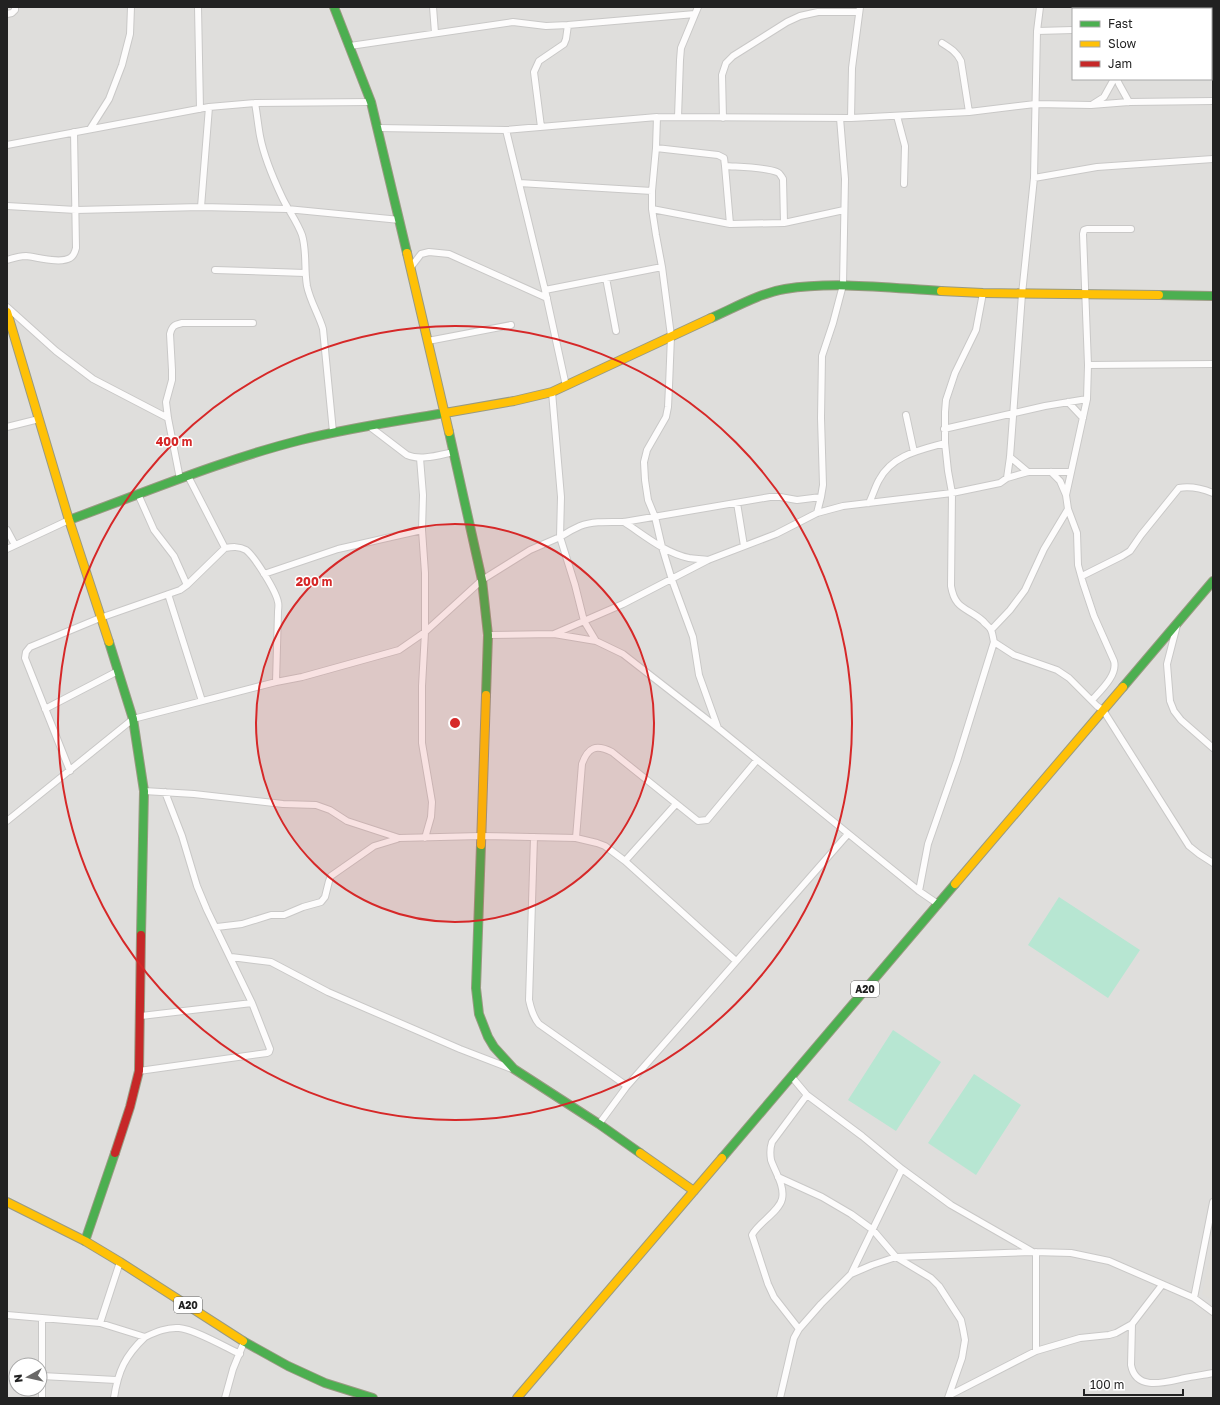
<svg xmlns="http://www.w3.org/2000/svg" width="1220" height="1405" viewBox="0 0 1220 1405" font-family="'Golos Text',sans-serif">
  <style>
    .residential { fill: #dfdedc; fill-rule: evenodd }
    .airport { fill: #e0deda }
    .pitch { fill: #b7e6d2 }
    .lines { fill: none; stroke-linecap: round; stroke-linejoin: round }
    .street-casing { stroke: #c9c8c7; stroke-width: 8 }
    .fast-casing { stroke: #999a82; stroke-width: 10 }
    .slow-casing { stroke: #999a82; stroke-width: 10 }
    .jam-casing { stroke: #999a82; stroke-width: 10 }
    .street { stroke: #fdfcfc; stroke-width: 6 }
    .fast { stroke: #4caf50; stroke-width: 8 }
    .slow { stroke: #ffc107; stroke-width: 8 }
    .jam { stroke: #c62828; stroke-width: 8 }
    .ring { fill: none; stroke: #d62828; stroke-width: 2 }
    .labels { text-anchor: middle; stroke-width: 3; stroke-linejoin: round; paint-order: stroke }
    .shield { fill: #fff; stroke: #646464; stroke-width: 1 }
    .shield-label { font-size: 10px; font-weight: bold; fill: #222 }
    .centre { fill: #d62828; stroke: #fff; stroke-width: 2 }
    .ring-label { font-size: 12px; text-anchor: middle; font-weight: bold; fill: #d62828; stroke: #fff; stroke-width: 3; stroke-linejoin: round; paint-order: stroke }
  </style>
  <rect width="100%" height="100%" fill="#f0eeeb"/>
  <!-- residential -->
  <path class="residential" d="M7 7H1213V1398H7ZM1073 9H1211V79H1073ZM16 1365H40V1389H16Z"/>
  <!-- airport -->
  <path class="airport" d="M1213 1240V1301L1202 1294Z"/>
  <!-- pitch -->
  <path class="pitch" d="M1059 897 1140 950 1108 998 1028 945Z
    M893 1030 941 1062 896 1131 848 1100Z
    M974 1074 1021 1105 976 1175 928 1143Z"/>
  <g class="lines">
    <defs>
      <path id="street" d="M198 7 200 109
        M433 7 435 33
        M1103 7V9
        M1112 7 1113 9
        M7 14 12 13 15 10V7
        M1211 27 1213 28
        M1037 31 1073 30
        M942 43C950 48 957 52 961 61L969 112
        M350 46 513 22 546 26 568 25 695 14
        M1117 79 1119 84 1129 102
        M255 103C257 114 258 125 260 136 264 157 273 178 282 197 288 210 297 221 302 235 307 251 304 269 307 286 310 301 319 315 323 329L333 432
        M1093 104 1104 97 1114 79
        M897 116 905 146 904 184
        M657 117 656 148 652 191V209L656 235 662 267 671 336 669 386 668 407 666 417 647 450 644 462 645 480 648 500 655 517 662 547 672 580 693 637 699 675 718 728
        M678 117 680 60 681 48 698 7
        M723 118 722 75 726 63 733 56 787 22 800 16 818 12H859
        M851 118 852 68 860 7
        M541 127 534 72 539 61 564 44 566 39 568 25
        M378 128 506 130 657 117 851 118 969 112 1035 104 1091 105 1129 102 1213 101
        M90 129 109 99 122 65 130 34 131 7
        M506 130 545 290 566 386
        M7 145 209 107 255 103 371 102
        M656 148 718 155 724 158 725 166 730 224
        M725 166C739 167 765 167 777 172 780 173 781 176 783 179L784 223
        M1034 178 1097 167 1213 159
        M519 183 652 191
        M7 206 76 210 201 207 287 209 400 220
        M201 207 209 107
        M652 209 730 224 784 223 844 210
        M7 260C13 258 19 256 26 256 37 257 60 264 70 258 74 256 75 252 76 248L74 132
        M411 267 421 254 429 252 449 254 547 298
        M215 270 305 273
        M606 278 616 331
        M545 290 662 267
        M7 307 56 351 93 379 168 418
        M428 341 511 325
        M1088 365 1083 234 1084 230 1087 229H1131
        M1068 402 1083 418
        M906 415 914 452
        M369 426 407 455C421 461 439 455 454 452
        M7 427 39 419
        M944 429 1045 406 1087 399
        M1010 457 1028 472
        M420 458 423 495 422 530 425 573V632L422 686V743L432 802 431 817 425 838
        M1051 472 1060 481 1066 495
        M188 476 225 548C232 547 239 546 246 550 255 557 276 591 278 602 279 605 278 609 278 612L276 682
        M1007 478 1010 457 1022 294 1034 178 1037 31 1040 7
        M180 479 168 418 166 402 172 380V370L170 334C172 326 174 325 182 323H253
        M737 503 744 546
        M869 503C873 495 875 487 879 480 892 455 920 450 945 443
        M817 513 821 497 823 485 821 418 822 356 833 323 843 285 845 179 840 118
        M624 522C644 535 665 553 689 558 695 559 702 559 708 560
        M7 530 15 545
        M7 549 69 520
        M264 574 338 549 422 530
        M1082 576 1122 556 1130 551 1141 535 1179 488C1190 486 1203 489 1213 493
        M187 585 225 548
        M168 594 202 701
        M1177 625 1167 664 1170 701 1174 711 1181 720 1213 748
        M991 630 1010 610 1025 590 1044 549 1068 509
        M554 634 623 604 708 560 776 534 817 513 843 506 952 493 1000 483 1007 478 1028 472H1070
        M488 635 554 634 596 641 623 654 718 728 919 891 938 904
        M596 641 584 621 575 585 560 537C566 533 573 529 580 526 593 521 609 522 624 522L770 497H780L797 500 821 497
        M994 642 1014 655 1057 670 1069 678 1097 706 1103 710 1189 846 1199 854 1213 863
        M1092 700C1100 691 1118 675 1114 661L1094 616 1083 583 1078 565 1077 533 1068 509 1066 495 1087 399 1088 365 1213 364
        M45 709 118 671
        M70 771 25 658 26 652 30 647 100 618 180 590 187 585 174 556 154 530 138 494
        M144 791 194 794 283 804 316 805 330 810 347 821 399 838 481 836 576 838 597 843 605 846 625 861 736 961
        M7 821 133 719 276 682 302 677 399 650 425 632 482 580 530 550 560 537 561 497 552 392
        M534 837 529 1000C531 1009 533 1017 539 1024L627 1086
        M576 838 582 764C588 747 596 744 612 752L698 821 707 820 757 760
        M625 861 676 804
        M919 891 928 844 957 761 994 642C993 639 993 634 991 630 990 627 985 624 983 621 967 607 955 610 951 586L952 493 948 471 945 443V412L946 400 955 373 976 330 983 293
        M217 927 242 924 271 915H284L303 907 321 902 325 897 329 881 331 876 374 846 397 839
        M231 957 271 962 328 992 460 1049 512 1069
        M141 1016 252 1003
        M139 1071 267 1053 269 1052 270 1049 252 1003 207 910 197 886 182 836 165 792
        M791 1076 807 1095 862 1136 902 1169 951 1205 1033 1252
        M599 1124 627 1086 848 834
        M778 1177 822 1197 851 1214 873 1230 896 1257 931 1278 939 1286 961 1320 963 1329 965 1340 962 1358 948 1398
        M851 1274 902 1169
        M1194 1298 1213 1202
        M7 1315 100 1323 145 1337C156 1332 167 1327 179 1328 194 1329 225 1347 240 1354
        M42 1318V1398
        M100 1323 120 1262
        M1132 1324 1131 1365C1136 1392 1166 1382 1185 1378 1194 1376 1204 1375 1213 1373
        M799 1329 774 1297 768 1284 752 1235C758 1223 779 1212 782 1199 785 1186 775 1172 771 1160 770 1154 770 1148 772 1142L807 1095
        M1036 1351V1252
        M42 1376 116 1380
        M950 1395 1036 1351 1080 1338 1109 1335 1116 1333 1132 1324 1162 1285
        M114 1398C118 1371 125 1356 145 1337
        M225 1398 233 1369 244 1342
        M780 1398 794 1338 799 1329 821 1304 851 1274 872 1265 896 1257 1033 1252 1071 1253 1109 1261 1194 1298 1213 1312"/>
      <path id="fast" d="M334 7 371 102 407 253
        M1159 295 1213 296
        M711 318C734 308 760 293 785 289 835 281 890 288 941 291
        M449 432 482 580 488 635 486 695
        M69 520C146 492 222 460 301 440 348 428 397 421 445 413
        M109 642 133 719 144 791 141 935
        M1123 687 1213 581
        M481 845 476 988 479 1014 488 1037 494 1047 514 1069 599 1124 640 1153
        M722 1158 955 884
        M85 1241 115 1153
        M243 1341 288 1366 325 1383 373 1398"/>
      <path id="slow" d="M407 253 449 432
        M941 291 983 293 1159 295
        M7 312 69 520 109 642
        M445 413 514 401 552 392 711 318
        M481 845 486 695
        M955 884 1123 687
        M640 1153 694 1191
        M7 1202 85 1241 120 1262 243 1341
        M517 1398 722 1158"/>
      <path id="jam" d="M115 1153 130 1107 139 1071 141 935"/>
    </defs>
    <!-- street casing -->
    <use href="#street" class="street-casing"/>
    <!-- fast casing -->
    <use href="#fast" class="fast-casing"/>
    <!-- slow casing -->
    <use href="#slow" class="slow-casing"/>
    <!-- jam casing -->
    <use href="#jam" class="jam-casing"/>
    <!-- street -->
    <use href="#street" class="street"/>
    <!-- fast -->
    <use href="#fast" class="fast"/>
    <!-- slow -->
    <use href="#slow" class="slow"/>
    <!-- jam -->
    <use href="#jam" class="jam"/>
  </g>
  <!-- distance rings -->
  <circle cx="455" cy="723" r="199" fill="#d62828" fill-opacity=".12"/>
  <g class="ring">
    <circle cx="455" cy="723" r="199"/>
    <circle cx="455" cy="723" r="397"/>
  </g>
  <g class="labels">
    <!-- shield labels -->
    <g class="shield">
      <rect x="851" y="981" width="28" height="16" rx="3"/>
      <rect x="174" y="1297" width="28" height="16" rx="3"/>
    </g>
    <g class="shield-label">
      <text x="865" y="993">A20</text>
      <text x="188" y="1309">A20</text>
    </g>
  </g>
  <circle cx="455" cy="723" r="6" class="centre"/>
  <g class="ring-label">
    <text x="174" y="446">400 m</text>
    <text x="314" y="586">200 m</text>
  </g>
  <!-- border -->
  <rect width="1220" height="1405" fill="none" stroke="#222222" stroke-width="16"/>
  <!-- legend -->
  <rect x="1072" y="8" width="140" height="72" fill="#ffffff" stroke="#a7a7a7"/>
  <rect x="1080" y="21" width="20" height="6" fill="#4caf50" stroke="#a7a7a7"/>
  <text x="1108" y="28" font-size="12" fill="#222222">Fast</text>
  <rect x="1080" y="41" width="20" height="6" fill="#ffc107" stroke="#a7a7a7"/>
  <text x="1108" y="48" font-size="12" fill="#222222">Slow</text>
  <rect x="1080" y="61" width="20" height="6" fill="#c62828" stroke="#a7a7a7"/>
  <text x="1108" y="68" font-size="12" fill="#222222">Jam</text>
  <!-- north arrow -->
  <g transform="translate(28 1377) rotate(262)"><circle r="19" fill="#ffffff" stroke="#a7a7a7"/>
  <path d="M0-3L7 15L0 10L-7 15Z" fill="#6a6968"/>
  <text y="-6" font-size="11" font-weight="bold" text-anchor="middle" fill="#222222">N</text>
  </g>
  <!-- scale -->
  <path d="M1084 1389v6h99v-6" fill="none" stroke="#222222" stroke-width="2"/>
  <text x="1090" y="1389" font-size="12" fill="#222222" stroke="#ffffff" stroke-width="3" paint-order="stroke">100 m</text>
</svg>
